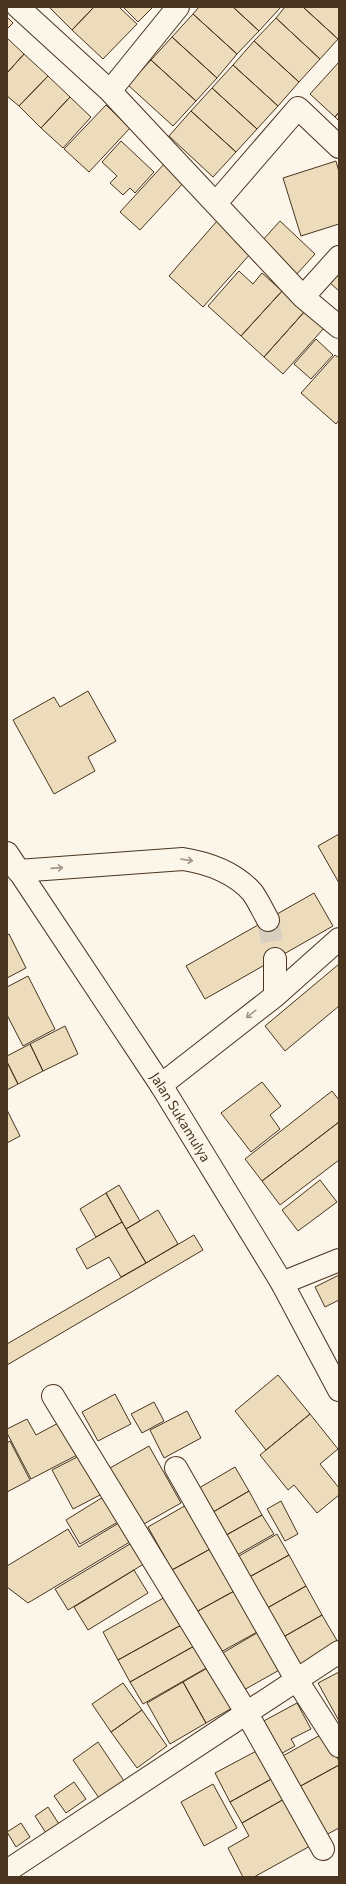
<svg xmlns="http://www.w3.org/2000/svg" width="346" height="1884" viewBox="0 0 346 1884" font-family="Commissioner,sans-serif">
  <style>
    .building { fill: #ecdcbc; stroke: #4a3520 }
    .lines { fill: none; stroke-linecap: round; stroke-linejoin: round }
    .minor-tunnel { stroke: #d8cfc1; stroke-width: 22; stroke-dasharray: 22 11; stroke-linecap: butt }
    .minor-casing { stroke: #4a3520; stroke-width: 24 }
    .major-casing { stroke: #4a3520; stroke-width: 24 }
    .minor { stroke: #fbf6e9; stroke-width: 22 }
    .major { stroke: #fbf6e9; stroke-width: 22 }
    .oneway { stroke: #a29684 }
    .labels { text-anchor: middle; stroke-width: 3; stroke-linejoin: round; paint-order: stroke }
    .street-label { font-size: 14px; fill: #4a3520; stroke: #fbf6e9 }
  </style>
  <rect width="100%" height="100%" fill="#fbf6e9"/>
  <!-- building -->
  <path class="building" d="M49 7H94L72 30Z
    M94 7H119L137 24 103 59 72 30Z
    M123 7H153L138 22Z
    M199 7H233L259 31 237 54 193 14Z
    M233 7H279L280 8 259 31Z
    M285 7H303L338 39 320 59 276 18Z
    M303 7H339V38L338 39Z
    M193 14 237 54 217 78 172 37Z
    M7 17 13 23 7 29Z
    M276 18 320 59 299 82 254 41Z
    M172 37 217 78 196 101 151 60Z
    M7 38 24 54 7 73Z
    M254 41 299 82 278 106 233 65Z
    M24 54 48 76 19 106 7 96V73Z
    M151 60 196 101 173 126 128 85Z
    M339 62V112L335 117 310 94Z
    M233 65 278 106 257 129 212 88Z
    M48 76 70 97 41 128 19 106Z
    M212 88 257 129 236 152 191 111Z
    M70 97 91 117 63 148 41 128Z
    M106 105 130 128 89 172 64 149Z
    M191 111 236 152 213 177 169 136Z
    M339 112V121L335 117Z
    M121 141 154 172 135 193 130 188 123 195 110 183 117 176 102 162Z
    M336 161 339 172V224L301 236 283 178Z
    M165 163 185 181 140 230 120 212Z
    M217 221 252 252 203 307 169 276Z
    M280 221 315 254 296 275 261 242Z
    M239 271 253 284 262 273 282 291 241 336 208 306Z
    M339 271V291L329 282Z
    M282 291 305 311 264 357 241 336Z
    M305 311 324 328 283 374 264 357Z
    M316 339 333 355 311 379 294 364Z
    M335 355 339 358V420L336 424 301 393Z
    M88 691 116 741 88 757 95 771 54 794 13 720 54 697 60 707Z
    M339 834V883L318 846Z
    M314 893 333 926 205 999 186 966Z
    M9 934 26 968 7 978V935Z
    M339 964V1006L285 1051 265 1026Z
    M28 976 55 1029 23 1046 7 1015V987Z
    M65 1026 78 1054 43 1071 30 1044Z
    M30 1044 43 1071 18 1084 7 1062V1056Z
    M7 1062 18 1084 7 1090Z
    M262 1082 281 1106 270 1115 280 1129 251 1152 221 1113Z
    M332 1091 339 1100V1122L262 1181 245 1159Z
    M7 1110 20 1136 7 1143Z
    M339 1122V1160L280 1205 262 1181Z
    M320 1180 337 1202 298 1231 282 1210Z
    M119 1185 140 1221 126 1229 106 1193Z
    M106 1193 122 1222 96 1237 80 1209Z
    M158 1210 178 1244 146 1263 126 1229Z
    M122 1222 146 1263 121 1277 109 1257 87 1269 76 1249Z
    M194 1235 203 1250 7 1365V1344Z
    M339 1275V1300L325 1307 315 1287Z
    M278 1375 310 1414 266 1450 235 1411Z
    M115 1394 131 1424 98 1441 82 1412Z
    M154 1402 164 1421 142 1433 131 1414Z
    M187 1411 201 1438 164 1458 150 1430Z
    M310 1414 338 1449 320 1464 339 1488V1495L317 1513 294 1485 288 1490 260 1455Z
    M27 1419 36 1435 62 1421 79 1454 31 1479 7 1433V1429Z
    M10 1441 30 1480 7 1492V1443Z
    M149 1446 181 1503 142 1525 110 1468Z
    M81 1455 102 1494 73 1509 52 1470Z
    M235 1467 249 1491 208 1515 194 1491Z
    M249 1491 262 1515 221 1538 208 1515Z
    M108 1494 123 1519 80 1544 66 1520Z
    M281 1501 298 1534 285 1541 267 1509Z
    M188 1504 212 1548 172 1570 148 1527Z
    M262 1515 274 1534 232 1558 221 1538Z
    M122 1521 133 1540 28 1603 7 1587V1566L68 1529 79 1547Z
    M277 1534 289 1555 244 1580 232 1560Z
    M135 1541 147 1562 68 1610 55 1589Z
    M212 1548 236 1590 196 1612 172 1570Z
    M289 1555 306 1586 262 1611 244 1580Z
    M134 1570 148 1593 88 1630 74 1607Z
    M306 1586 322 1615 278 1640 262 1611Z
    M236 1590 259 1631 219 1653 196 1612Z
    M167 1596 183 1624 118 1660 103 1632Z
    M322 1615 339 1644 294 1669 278 1640Z
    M183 1624 196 1645 130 1682 118 1660Z
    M262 1630 283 1668 242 1691 221 1654Z
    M196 1645 208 1667 143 1704 130 1682Z
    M209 1667 232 1708 206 1723 183 1682Z
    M339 1672V1721L318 1683Z
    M183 1682 206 1723 170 1744 147 1703Z
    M123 1683 142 1710 111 1732 92 1704Z
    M297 1703 311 1729 291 1739 295 1746 277 1756 260 1723Z
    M142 1710 167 1746 137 1768 111 1732Z
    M324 1733 339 1761V1765L297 1788 281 1757Z
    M98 1742 124 1781 99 1798 73 1760Z
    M260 1749 275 1777 230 1802 215 1773Z
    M339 1765V1828L324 1836 297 1788Z
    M275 1777 286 1798 242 1823 230 1802Z
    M74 1782 86 1799 66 1813 54 1796Z
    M213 1784 237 1828 204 1846 181 1802Z
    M286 1798 312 1845 254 1877H243L228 1848 249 1836 242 1823Z
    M48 1807 59 1824 46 1833 35 1816Z
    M21 1823 30 1837 16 1847 7 1832Z"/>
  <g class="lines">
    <!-- minor-tunnel -->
    <path class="minor-tunnel" d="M268 920 275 959"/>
    <defs>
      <path id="minor" d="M18 7 110 91 303 297 339 327
        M110 91 178 7
        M216 203 298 108 339 147
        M303 297 339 257
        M18 871 183 859C208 863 234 872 252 892 258 900 263 911 268 920
        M275 996 339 939
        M161 1085 275 996V959
        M282 1283 339 1260
        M53 1396 246 1712 323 1849
        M176 1468 296 1679 339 1746
        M7 1871 339 1652"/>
      <g id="major">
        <path id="s1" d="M7 853 161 1085 282 1283 339 1390"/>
      </g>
    </defs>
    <!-- minor casing -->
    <use href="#minor" class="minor-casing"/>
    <!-- major casing -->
    <use href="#major" class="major-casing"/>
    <!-- minor -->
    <use href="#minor" class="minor"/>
    <!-- major -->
    <use href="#major" class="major"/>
  </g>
  <!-- one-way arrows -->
  <defs><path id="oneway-shaft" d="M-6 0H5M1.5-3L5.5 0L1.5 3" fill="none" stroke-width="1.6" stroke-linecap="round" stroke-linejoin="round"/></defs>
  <g class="oneway">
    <use href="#oneway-shaft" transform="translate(187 860) rotate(8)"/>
    <use href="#oneway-shaft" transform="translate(57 868) rotate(-4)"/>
    <use href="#oneway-shaft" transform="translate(251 1014) rotate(142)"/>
  </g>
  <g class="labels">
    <!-- street labels -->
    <g class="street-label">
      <text dy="5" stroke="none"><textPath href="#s1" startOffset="316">Jalan Sukamulya</textPath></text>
    </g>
  </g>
  <!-- border -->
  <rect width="346" height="1884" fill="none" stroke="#4a3520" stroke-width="16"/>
</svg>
